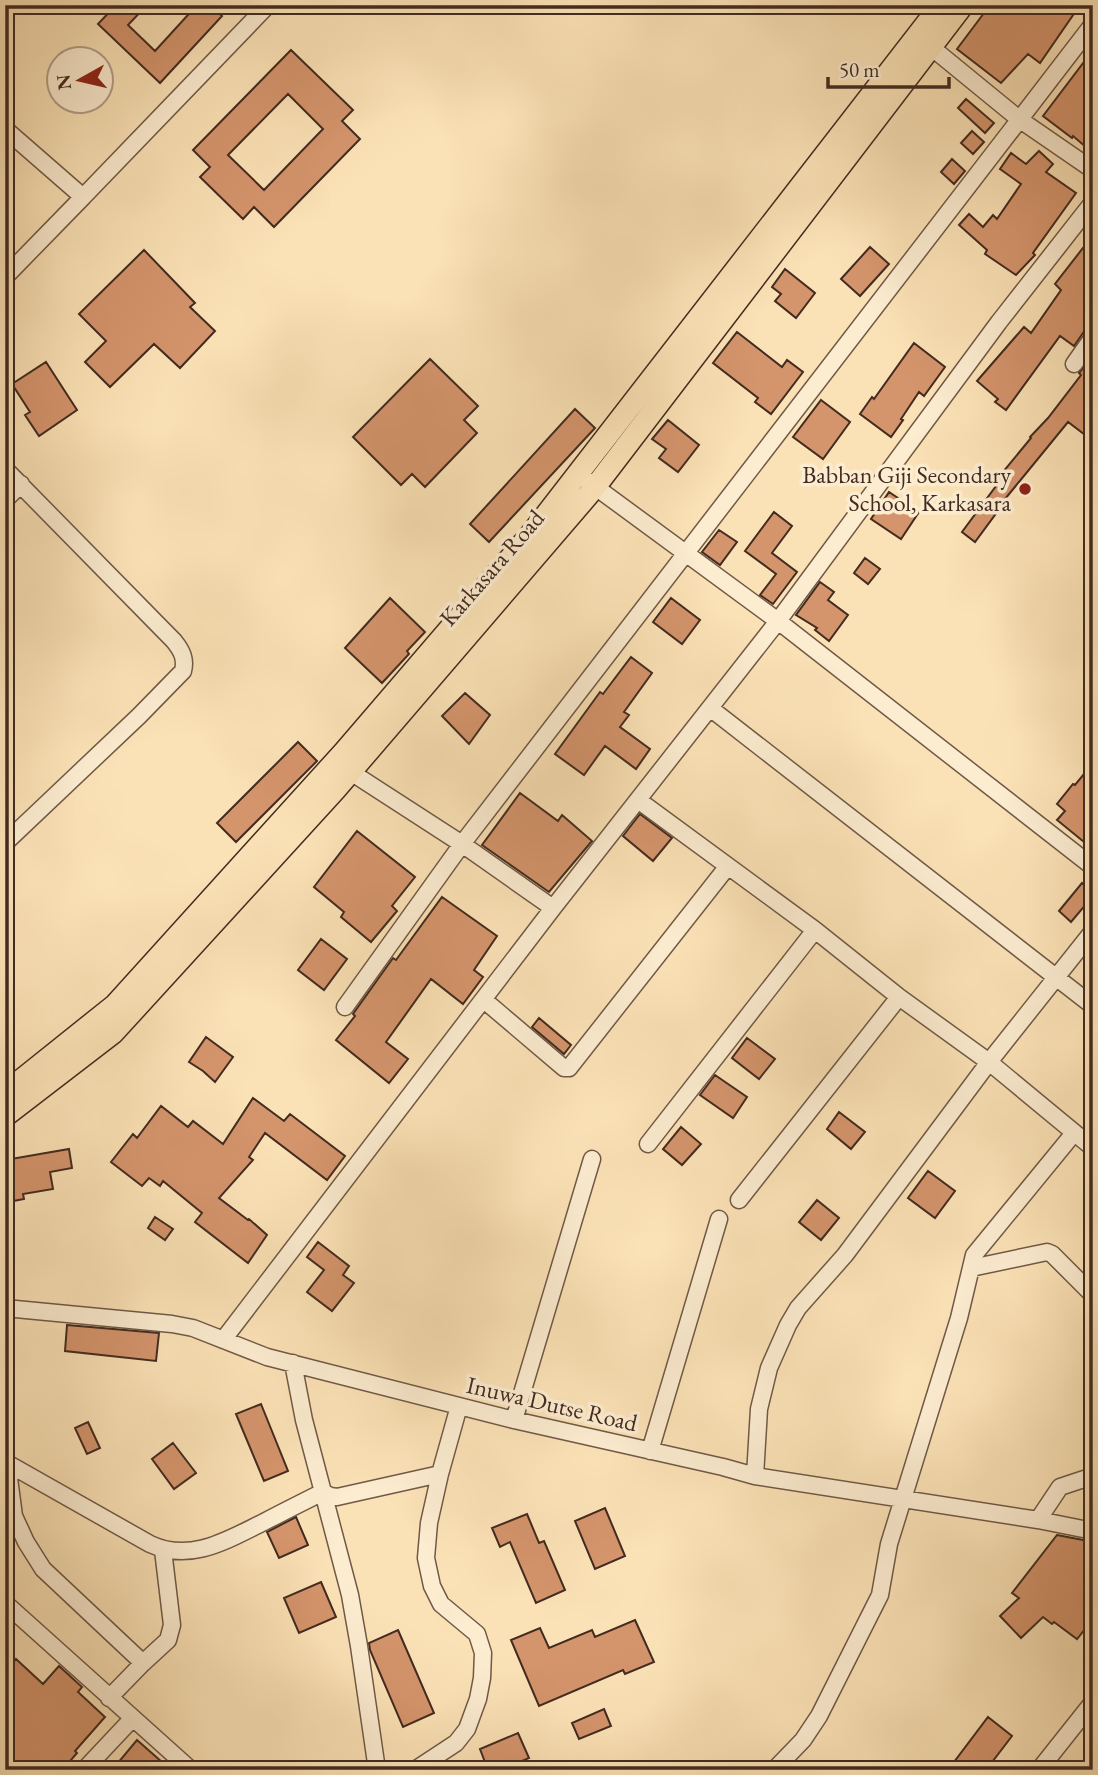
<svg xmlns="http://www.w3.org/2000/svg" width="1098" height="1775" viewBox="0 0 1098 1775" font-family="'EB Garamond',serif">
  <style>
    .building { fill: #d4946c; stroke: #422b20; stroke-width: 2; fill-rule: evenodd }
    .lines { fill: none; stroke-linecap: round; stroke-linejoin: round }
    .minor-casing { stroke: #705946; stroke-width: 19 }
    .major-casing { stroke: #422b20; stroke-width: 24 }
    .minor { stroke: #fcecd0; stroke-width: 16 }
    .major { stroke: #fbe2b6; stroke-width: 21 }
    .poi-dot { fill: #8f2418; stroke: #fcecd0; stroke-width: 2.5 }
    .labels { text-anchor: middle; stroke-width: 7; stroke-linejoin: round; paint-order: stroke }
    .poi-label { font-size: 24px; fill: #422b20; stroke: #fcecd0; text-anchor: end }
    .street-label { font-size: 24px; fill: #422b20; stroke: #fcecd0 }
  </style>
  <rect width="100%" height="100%" fill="#fbe2b6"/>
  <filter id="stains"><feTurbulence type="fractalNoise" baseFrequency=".00286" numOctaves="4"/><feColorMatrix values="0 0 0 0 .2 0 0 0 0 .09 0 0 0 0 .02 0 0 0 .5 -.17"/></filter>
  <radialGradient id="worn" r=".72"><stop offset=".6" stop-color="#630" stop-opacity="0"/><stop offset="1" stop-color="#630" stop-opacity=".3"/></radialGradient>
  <!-- building -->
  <path class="building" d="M116 5H147L128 25 155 51 197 5H210L222 16 160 83 98 24Z
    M990 5 1000 12 1005 5H1047L1057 13 1063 5H1080L1040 63 1028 54 1001 83 957 49Z
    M291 50 353 110 342 121 360 139 274 227 254 207 243 219 200 177 210 167 193 150ZM288 94 323 129 264 190 228 155Z
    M1093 50V110L1085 120 1093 127V153L1073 136 1072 138 1043 116Z
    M966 99 994 123 985 133 958 108Z
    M972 131 984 142 973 154 961 143Z
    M1039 151 1053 164 1046 172 1076 193 1033 253 1035 255 1016 275 985 254 987 250 959 225 969 214 983 227 993 215 997 219 1021 184 1000 169 1011 153 1026 164Z
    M952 159 965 171 954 184 941 172Z
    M1093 235V327L1085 330 1074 346 1060 336 1006 410 995 402 998 399 977 381 1024 327 1031 333 1061 290 1055 284Z
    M870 247 889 264 860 296 841 279Z
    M144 250 195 303 190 307 215 331 180 368 154 344 110 387 85 362 106 341 79 314Z
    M785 269 815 293 796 318 775 301 781 294 772 287Z
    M737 332 782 367 787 360 803 372 771 414 755 402 758 398 713 363Z
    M914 343 945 367 924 396 919 392 901 419 903 420 891 437 860 414 872 397 874 399Z
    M1093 356V441L1068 422 1005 499 1006 500 975 542 962 532 996 486 993 484 1031 438 1030 437 1048 418 1081 375 1079 373Z
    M430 359 478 406 464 420 477 433 425 487 412 474 401 485 353 437Z
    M46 362 77 410 39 436 25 415 30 412 12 384Z
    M821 400 850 422 823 459 793 437Z
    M575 409 595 428 489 542 470 524Z
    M668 420 699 445 678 472 659 458 666 449 652 439Z
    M889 492 919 512 901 539 871 519Z
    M774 512 792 526 772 553 797 572 773 604 760 595 776 574 745 551Z
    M719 530 737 542 720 565 702 552Z
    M865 558 880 569 868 584 854 573Z
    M820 582 834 592 828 600 848 615 829 641 815 630 817 628 796 615Z
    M390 598 425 632 407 651 409 654 382 683 345 648Z
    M671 598 700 620 682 644 653 622Z
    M631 657 652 673 624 712 629 715 620 727 650 749 636 769 605 746 584 775 555 754 600 692 603 694Z
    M465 693 490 715 469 744 442 716Z
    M298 742 317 761 236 842 217 823Z
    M1093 763V845L1086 840 1084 842 1057 820 1065 811 1057 804 1073 784 1075 785Z
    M520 793 558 821 562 815 592 841 549 892 482 845Z
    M640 814 672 838 653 861 623 836Z
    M357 831 415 877 392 906 397 911 371 942 341 917 344 912 314 887Z
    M1082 883 1093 893V896L1071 922 1059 911Z
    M442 897 497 936 474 970 483 977 463 1004 431 979 386 1042 408 1059 389 1083 336 1040 355 1016 353 1014 393 958 396 960Z
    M321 939 347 959 324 990 298 970Z
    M539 1018 571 1045 564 1054 532 1027Z
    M206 1037 233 1057 215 1082 203 1071 189 1062Z
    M747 1038 775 1059 759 1079 732 1058Z
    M715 1075 747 1097 733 1118 700 1095Z
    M253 1098 284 1121 290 1114 345 1156 327 1180 265 1133 249 1157 253 1160 219 1198 248 1220 249 1219 267 1235 248 1263 195 1222 202 1213 163 1181 160 1186 149 1178 142 1186 111 1162 133 1134 137 1138 161 1106 188 1127 193 1121 223 1144Z
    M839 1112 865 1132 851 1149 827 1129Z
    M681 1127 701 1144 682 1165 663 1149Z
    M69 1149 72 1168 50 1172 53 1189 23 1194 24 1199 8 1202 5 1188V1160Z
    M928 1171 955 1191 935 1218 908 1198Z
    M817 1200 839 1218 821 1240 799 1222Z
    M155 1217 173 1229 165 1240 148 1228Z
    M318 1242 349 1266 343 1275 354 1283 332 1311 307 1292 324 1270 307 1257Z
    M67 1325 159 1333 156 1361 65 1351Z
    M261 1404 288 1471 264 1481 236 1414Z
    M88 1422 100 1448 87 1454 75 1428Z
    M173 1443 196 1473 174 1489 152 1459Z
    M605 1508 625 1556 595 1569 575 1521Z
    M527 1514 539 1543 544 1541 565 1590 536 1603 510 1542 500 1547 492 1528Z
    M296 1517 308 1545 279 1558 267 1532Z
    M1057 1535 1083 1540 1093 1547V1619L1077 1639 1054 1622 1052 1624 1043 1617 1021 1638 1000 1616 1019 1598 1012 1593Z
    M321 1582 336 1617 299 1633 284 1598Z
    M635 1620 654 1662 625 1674 623 1670 539 1706 511 1640 540 1628 549 1648 592 1630 595 1637Z
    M398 1630 434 1713 403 1727 370 1650 369 1643Z
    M16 1659 43 1684 59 1666 82 1687 78 1692 105 1717 75 1751 77 1753 65 1767 61 1764 56 1770H17L5 1759V1725L11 1718 5 1712V1671Z
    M604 1709 611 1726 579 1739 572 1723Z
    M988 1717 1012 1736 986 1770H948Z
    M518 1733 529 1758 501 1770H488L480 1749Z
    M137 1740 171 1770H112Z"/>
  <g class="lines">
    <defs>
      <path id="minor" d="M931 47 1019 119 1093 170
        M5 129 83 197 268 5
        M5 277 83 197
        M1074 364 1093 337
        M5 469 174 641C182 651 186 659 183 671L139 716 5 843
        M586 480 778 621 1093 867
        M5 500 21 484
        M710 708 1093 1006
        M343 767 462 844 553 908
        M638 800 815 930 899 997 989 1062 1093 1148
        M484 1000 564 1068H569L728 866
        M345 1007 462 844 1093 24
        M648 1144 815 930
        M739 1200 899 997
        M971 1268 1047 1252 1052 1254 1093 1295
        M5 1308 172 1324 193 1328 267 1357 514 1420 723 1467 755 1476 1038 1520 1093 1531
        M223 1340 553 908 778 621 999 322 1093 202
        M293 1363 304 1420 350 1595 359 1646 377 1770
        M514 1420 592 1159
        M650 1451 719 1219
        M5 1462 150 1544C191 1563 227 1540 264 1522 283 1512 303 1502 323 1492L330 1496 337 1497 440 1474
        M7 1463 14 1516 26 1542 43 1569 143 1663
        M755 1476 759 1409 769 1368 788 1325 798 1308 845 1255 989 1062 1093 931
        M1038 1520 1060 1487 1093 1476
        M5 1603 191 1770
        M109 1698 143 1663 168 1640 172 1625 163 1550
        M84 1770 132 1719
        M415 1770 456 1743 467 1729 478 1699 482 1678 483 1653 477 1634 441 1604 432 1586 426 1558 429 1523 440 1474 459 1406
        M774 1770 803 1740 819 1716 880 1595 889 1544 959 1318 974 1255 1074 1133
        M1039 1770 1093 1702"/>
      <path id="major" d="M5 1093 115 1005 344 752 532 533 941 5
        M5 1116 113 1033 335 790 595 487 963 5"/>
    </defs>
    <!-- minor casing -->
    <use href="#minor" class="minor-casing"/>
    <!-- major casing -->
    <use href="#major" class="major-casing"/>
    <!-- minor -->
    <use href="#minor" class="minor"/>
    <!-- major -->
    <use href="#major" class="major"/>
  </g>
  <!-- markers -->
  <circle class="poi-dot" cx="1025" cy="489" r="7"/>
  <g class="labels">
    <!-- poi labels -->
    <g class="poi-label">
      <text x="1011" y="483">Babban Giji Secondary<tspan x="1011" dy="28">School, Karkasara</tspan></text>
    </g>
    <!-- street labels -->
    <g class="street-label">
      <text transform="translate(492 568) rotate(-49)" y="8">Karkasara Road</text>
      <text transform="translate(552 1404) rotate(13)" y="8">Inuwa Dutse Road</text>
    </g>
  </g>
  <!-- margin -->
  <rect width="1098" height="1775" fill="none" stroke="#fbe2b6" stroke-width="28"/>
  <rect x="7" y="7" width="1084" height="1761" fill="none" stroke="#422b20" stroke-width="3.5"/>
  <rect x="14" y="14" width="1070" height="1747" fill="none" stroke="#422b20" stroke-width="2"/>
  <!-- north arrow -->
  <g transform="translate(80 80) rotate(262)"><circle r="33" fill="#fcecd0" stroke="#b29f8a" stroke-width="2"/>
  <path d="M0-5L12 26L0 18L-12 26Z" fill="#8f2418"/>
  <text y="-10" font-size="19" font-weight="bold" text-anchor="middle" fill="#422b20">N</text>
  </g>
  <!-- scale -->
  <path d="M828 77v10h121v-10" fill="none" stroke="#422b20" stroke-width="3.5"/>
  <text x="839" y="77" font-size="21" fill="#422b20" stroke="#fcecd0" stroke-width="5" paint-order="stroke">50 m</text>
  <rect width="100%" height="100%" filter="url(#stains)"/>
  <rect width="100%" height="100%" fill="url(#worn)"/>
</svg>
